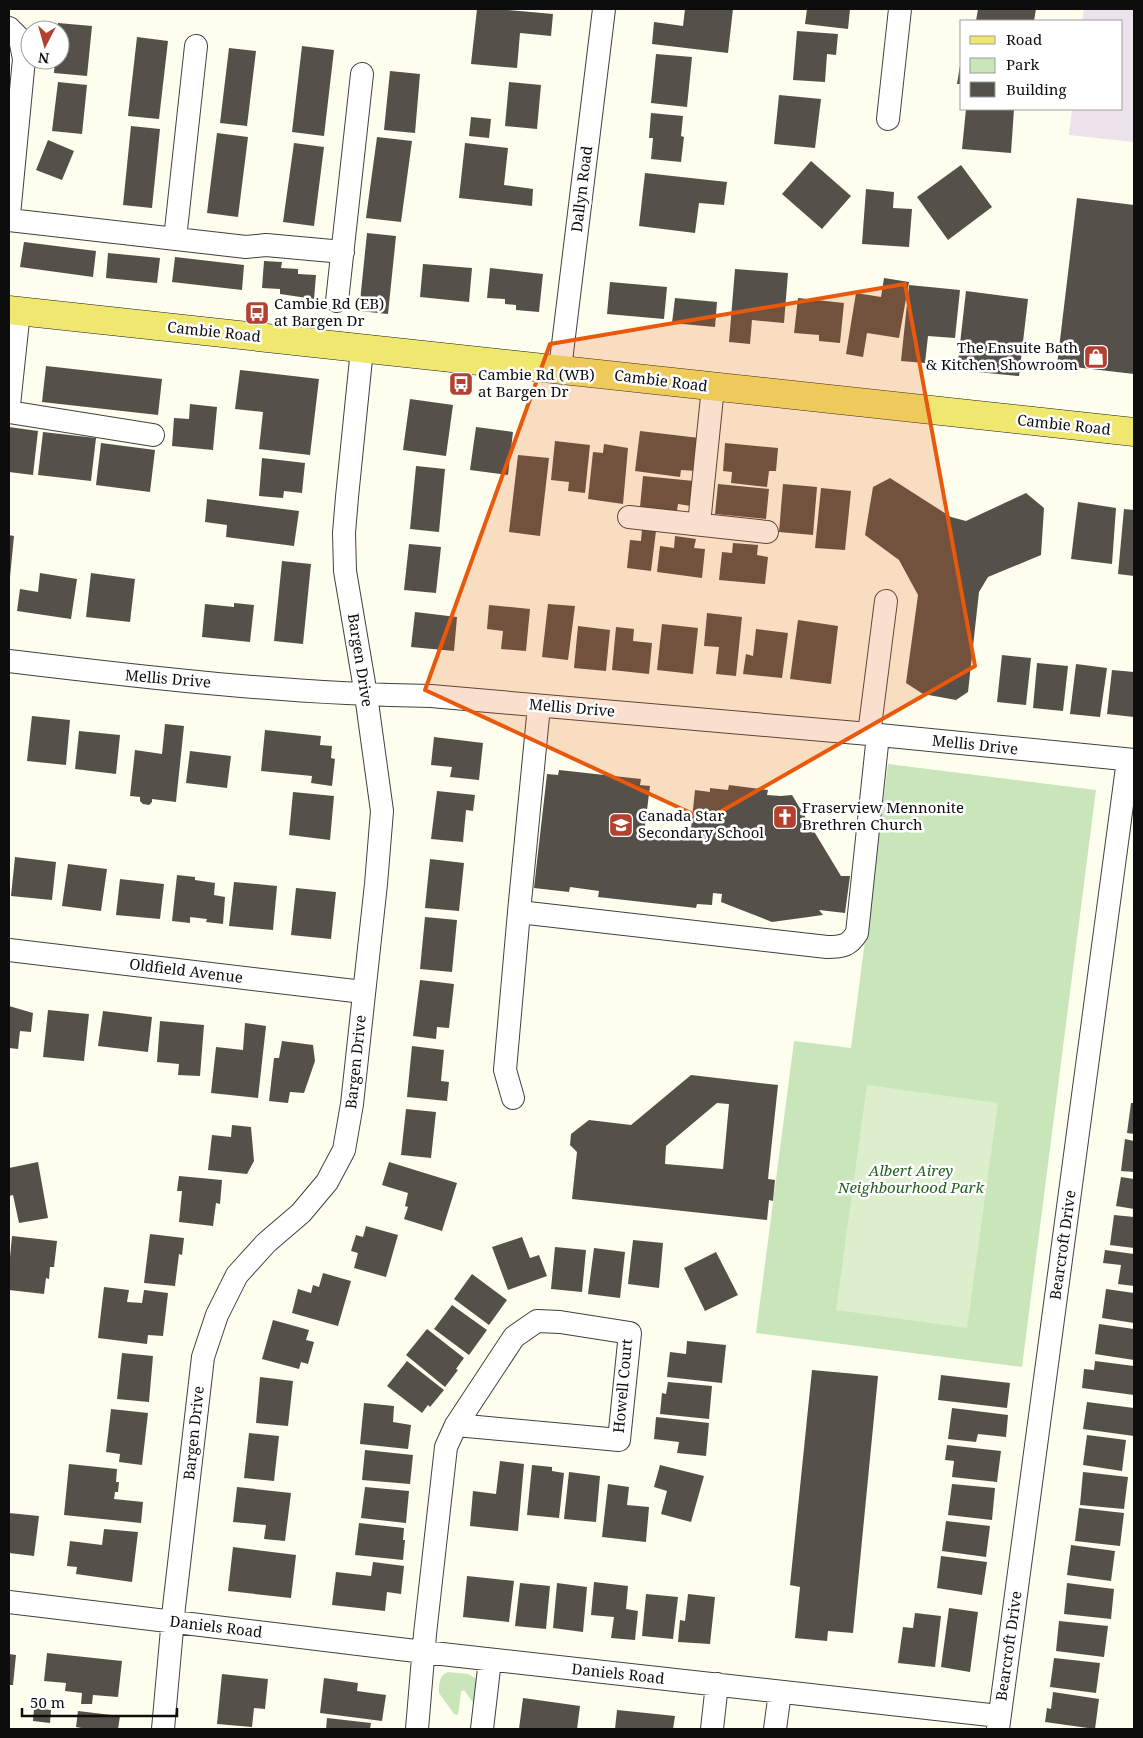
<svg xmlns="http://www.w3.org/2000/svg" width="1143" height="1738" viewBox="0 0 1143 1738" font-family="'Noto Serif',serif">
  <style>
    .industrial { fill: #ebe2eb }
    .green { fill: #c9e6bb }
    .pitch { fill: #dceecc }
    .building { fill: #55514a; fill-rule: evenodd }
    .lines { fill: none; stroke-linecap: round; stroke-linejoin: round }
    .minor-casing { stroke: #404040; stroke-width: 24 }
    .major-casing { stroke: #1e1e1e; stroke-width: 29 }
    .minor { stroke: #fff; stroke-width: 22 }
    .major { stroke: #efe76e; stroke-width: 28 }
    .marked { fill: #e8590c; fill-opacity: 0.2; stroke: #e8590c; stroke-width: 4; stroke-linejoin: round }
    .labels { text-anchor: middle; stroke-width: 5; stroke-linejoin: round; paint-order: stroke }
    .street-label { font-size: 15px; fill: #0d0d0d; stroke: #fff }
    .poi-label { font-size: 15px; fill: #0d0d0d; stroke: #fff; text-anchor: start }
    .park-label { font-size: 15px; font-style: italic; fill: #246022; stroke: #fff }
  </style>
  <rect width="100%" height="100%" fill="#fefeef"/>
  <!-- industrial -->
  <path class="industrial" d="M1084 9H1134V142L1069 135 1072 109H1122V21H1082Z"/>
  <!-- green -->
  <path class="green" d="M888 764 1096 790 1022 1367 756 1333 794 1041 851 1048Z
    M448 1672 468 1674 477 1679 474 1704 464 1690 461 1692 458 1715 454 1714 439 1693C439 1684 439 1675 448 1672Z"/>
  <!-- pitch -->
  <path class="pitch" d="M867 1085 998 1103 967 1328 836 1310Z"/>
  <!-- building -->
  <path class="building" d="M477 9H495L553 14 551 36 520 33 517 68 471 64Z
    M685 9H733L728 53 652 44 654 22 683 26Z
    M807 9H850L848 29 805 24Z
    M978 9H1036L1034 21H976Z
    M58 23 92 26 87 76 54 73 55 60H60V30H58Z
    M797 31 838 34 836 55 827 54 825 82 793 80Z
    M137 37 168 41 159 119 128 116Z
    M302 46 334 50 324 136 292 132Z
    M229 48 256 51 247 126 220 123Z
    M656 54 692 57 687 107 651 103Z
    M961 59H962V84H957Z
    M390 71 420 74 415 133 384 130Z
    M58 82 87 85 82 134 52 131Z
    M509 82 541 85 537 129 505 126Z
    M779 95 821 99 815 148 774 144Z
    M966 109H1014L1011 153 962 149Z
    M651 113 683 116 681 136 684 137 681 162 651 159 653 138H649Z
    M471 117 491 119 489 138 469 136Z
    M131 126 160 129 152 208 123 205Z
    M217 133 248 137 238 217 207 213Z
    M377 137 412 141 401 222 366 218Z
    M48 140 74 151 62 180 36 170Z
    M294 143 324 147 314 226 283 222Z
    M465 143 508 148 504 185 533 189 532 206 459 198Z
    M811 161 851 196 822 229 782 194Z
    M961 165 992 207 948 240 917 197Z
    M645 173 727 182 724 205 699 203 695 233 639 226Z
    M866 189 894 192 893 208 912 209 909 247 862 244Z
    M1077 198 1134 205V374L1057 365Z
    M367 233 396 236 388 314 359 311Z
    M24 242 96 251 93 277 20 267Z
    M108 253 160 258 157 283 106 278Z
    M175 257 244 265 242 290 172 282Z
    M264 261 282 262 281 268 298 269V274L316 275 314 299 280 294V289L262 288Z
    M423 264 472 268 469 302 420 297Z
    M490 268 543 274 539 312 516 310V305L505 304V299L487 298Z
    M735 269 788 273 784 323 752 320 750 344 729 342Z
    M884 278 909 282 899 338 867 333 863 357 846 354 856 293 881 297Z
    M610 282 667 287 664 319 607 314Z
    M909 285 960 290 955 338 928 336 925 363 901 361Z
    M966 291 1028 299 1019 376 957 370Z
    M675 298 717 302 715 327 672 323Z
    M798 298 844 303 840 343 819 341V335L794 333Z
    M46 366 162 379 158 415 42 402Z
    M240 370 319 379 310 455 259 449 263 412 235 409Z
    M410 399 453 405 446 456 403 450Z
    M190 404 217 407 213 450 172 446 174 418 189 419Z
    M9 427 38 431 33 475 9 472Z
    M476 427 513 432 508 475 470 470Z
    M640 431 699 438 696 471 681 470 680 477 635 471Z
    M43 432 96 438 91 481 38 475Z
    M555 441 590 445 585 493 568 491 569 482 551 480Z
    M101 443 155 450 150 492 96 485Z
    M725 443 778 448 776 471H769L767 487 731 483 732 472 723 471Z
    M604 444 628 448 623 504 588 499 593 452 603 453Z
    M518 455 549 458 540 536 509 532Z
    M262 458 305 463 302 493 284 491 283 498 259 496Z
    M416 466 445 469 439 532 410 529Z
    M643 476 694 481 691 506 678 504 677 511 640 507Z
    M890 478 951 517 966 521 1026 493 1044 508 1041 555 988 577 979 592 968 692 956 700 923 694 906 683 918 595 899 560 865 535 873 487Z
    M718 484 769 489 766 519 715 514Z
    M783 484 817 487 813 535 779 532Z
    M821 488 851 491 845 550 815 548Z
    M207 499 299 511 294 546 226 537 227 525 205 522Z
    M1078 502 1116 508 1112 564 1071 559Z
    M1124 509 1134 510V576L1118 574Z
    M642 529 656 531 651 571 627 568 630 540 641 541Z
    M9 535 14 536 10 577H9Z
    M675 536 696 539 694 548 705 549 702 578 657 572 660 546 674 548Z
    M733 543 758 545 757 555 768 557 765 584 719 580 722 552 732 553Z
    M409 544 441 547 436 593 404 590Z
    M282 561 311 564 303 644 274 641Z
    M40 573 77 579 71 619 17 611 20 589 38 592Z
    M91 573 135 579 130 622 86 617Z
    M234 603 254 605 250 642 202 637 205 604 234 607Z
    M548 604 575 606 568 660 542 657Z
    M489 605 530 609 526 651 501 649 503 631 487 629Z
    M415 612 457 617 454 651 411 647Z
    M707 613 742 617 736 676 716 674 719 647 704 646Z
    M798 620 838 626 831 684 790 679Z
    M662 624 698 628 693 674 657 670Z
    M578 626 610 630 606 671 574 668Z
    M616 627 634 629 633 641 652 643 649 674 612 670Z
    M756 629 788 633 782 678 743 674 746 654 753 656Z
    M1002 655 1031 658 1026 705 997 702Z
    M1037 663 1068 666 1063 711 1033 708Z
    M1076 664 1107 668 1100 717 1070 714Z
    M1112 670 1134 672V717L1107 714Z
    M32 716 70 720 66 765 27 761Z
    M165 724 184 726 176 802 152 799V802L149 805 143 804 140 801V797L130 796 135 750 162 754Z
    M265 730 321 736 320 745 332 746 331 758 335 759 332 786 311 783 312 776 261 771Z
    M79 731 120 735 116 774 75 769Z
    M434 737 483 743 479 780 450 777 452 767 431 765Z
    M190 751 231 756 227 788 186 783Z
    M559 770 641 779 640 785 650 786 644 834 690 839 695 790 710 792V788L728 790 729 785 768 790 767 795 781 796 792 795 841 876H850L845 913 819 910 823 915 772 922 721 902 722 894 713 893 712 905 697 904 696 908 598 897 599 891 570 887 569 892 534 888 547 774 558 775Z
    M437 791 475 795 473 811 466 810 463 842 431 839Z
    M293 792 334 796 330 840 289 835Z
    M15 857 56 862 52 900 11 896Z
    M430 859 464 863 459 911 425 908Z
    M68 864 107 869 101 911 62 906Z
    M177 875 195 877V880L215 883 214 895 225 897 223 924 206 922 207 919 190 917V923L172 921Z
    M120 879 164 884 160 919 116 915Z
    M234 882 277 886 273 930 229 926Z
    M296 888 336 892 331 939 291 935Z
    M425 917 457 920 452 972 420 969Z
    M420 980 454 984 449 1028 437 1027 436 1039 413 1036Z
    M9 1006 33 1013 31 1032 20 1031 18 1049 9 1048Z
    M48 1010 89 1014 84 1061 43 1057Z
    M103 1011 152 1017 148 1052 98 1046Z
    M160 1021 204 1025 200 1076 178 1075 179 1064 157 1062Z
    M245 1023 266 1026 258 1098 211 1093 216 1047 243 1050Z
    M282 1041 313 1045 315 1061 304 1093 290 1092 288 1103 269 1101 274 1058H279Z
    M412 1046 444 1050 441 1081 449 1082 447 1101 407 1097Z
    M691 1075 778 1085 768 1179 775 1180 773 1201 769 1200 767 1220 572 1199 577 1152 570 1145 571 1134 589 1120 631 1125ZM717 1103 729 1104 723 1169 665 1164 666 1146Z
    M1131 1103H1134V1134L1127 1133Z
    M406 1109 436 1112 431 1158 401 1155Z
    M232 1125 251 1127 254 1161 247 1174 208 1170 212 1135 231 1137Z
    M1125 1139 1134 1141V1172L1121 1171Z
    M38 1162 48 1218 19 1223 13 1195 9 1196V1168Z
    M389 1162 457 1183 442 1231 404 1219 408 1207 405 1206 408 1193 382 1185Z
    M179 1176 222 1180 220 1204 216 1203 213 1226 179 1222 182 1191H177Z
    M1121 1177 1134 1179V1209L1116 1206Z
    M1114 1215 1134 1217V1248L1110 1245Z
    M366 1226 398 1235 386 1277 354 1268 358 1253 351 1251 356 1235 363 1237Z
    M150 1234 184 1238 182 1255 179 1254 175 1286 144 1283Z
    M12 1236 57 1241 54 1267H50L49 1279 46 1278 44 1294 9 1290V1268Z
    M522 1237 530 1258 539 1255 547 1276 508 1290 492 1247Z
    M633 1240 663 1243 659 1288 628 1284Z
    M555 1247 586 1250 582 1292 551 1289Z
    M594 1248 625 1252 620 1298 588 1294Z
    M1105 1250 1134 1254V1286L1118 1284 1121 1265 1103 1263Z
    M716 1252 738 1295 705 1311 684 1268Z
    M323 1273 351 1281 338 1326 292 1313 298 1289 311 1293 313 1285 319 1287Z
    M472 1274 507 1300 489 1325 454 1299Z
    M104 1287 129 1290 127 1302 142 1303 144 1290 168 1293 163 1336 148 1335 147 1344 98 1338Z
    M1106 1289 1134 1293V1323L1102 1318Z
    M452 1305 487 1330 469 1355 434 1329Z
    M273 1320 309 1330 306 1340 314 1342 308 1364 301 1362 299 1369 262 1359Z
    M1099 1324 1134 1329V1360L1095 1354Z
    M427 1329 464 1358 456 1369 458 1370 445 1387 406 1355Z
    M687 1341 726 1345 722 1383 667 1377 670 1352 686 1354Z
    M122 1353 153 1356 149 1402 117 1399Z
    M407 1361 444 1390 430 1407 428 1405 422 1413 387 1386Z
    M1095 1361 1134 1366V1395L1082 1388 1084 1369 1094 1370Z
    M812 1370 878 1376 853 1633 828 1631 827 1641 795 1638 800 1587 790 1585Z
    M941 1375 1010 1383 1007 1408 938 1400Z
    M260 1377 293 1381 288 1426 256 1423Z
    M668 1382 712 1386 709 1419 660 1414 662 1393 666 1394Z
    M1087 1402 1134 1408V1436L1083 1429Z
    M364 1403 394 1406 393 1422 411 1425 408 1449 360 1444Z
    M952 1408 1008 1415 1006 1437 978 1434 976 1442 948 1439Z
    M111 1409 148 1413 142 1465 119 1462 120 1454 106 1452Z
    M656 1417 709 1423 706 1456 677 1453 679 1442 654 1439Z
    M249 1433 279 1436 274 1481 244 1478Z
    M1087 1435 1126 1440 1122 1471 1083 1465Z
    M947 1445 1001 1451 997 1482 952 1477 954 1461 945 1460Z
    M365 1450 413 1455 410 1484 362 1480Z
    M500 1461 524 1464 518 1531 470 1526 473 1491 496 1494Z
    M69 1464 117 1469 116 1482H119L118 1492H115L114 1499 143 1502 141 1523 64 1515Z
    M532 1465 552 1467V1471L564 1473 559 1518 527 1515Z
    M660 1465 704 1476 691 1522 661 1514 667 1491 654 1487Z
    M569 1472 600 1476 596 1522 564 1519Z
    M1083 1472 1128 1477 1124 1509 1080 1505Z
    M608 1484 629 1487 627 1505 649 1507 646 1542 602 1537Z
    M952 1484 995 1488 992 1520 948 1515Z
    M237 1487 291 1493 285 1541 264 1539 266 1525 233 1522Z
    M365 1487 409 1491 406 1523 361 1518Z
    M1079 1508 1124 1513 1120 1546 1075 1541Z
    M9 1513 39 1516 34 1556 9 1553Z
    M946 1521 990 1526 986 1557 942 1551Z
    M359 1523 404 1528 403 1540H405L403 1560 355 1555Z
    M104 1529 138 1532 132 1582 76 1574 77 1567 67 1566 70 1541 102 1545Z
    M1071 1545 1115 1551 1111 1581 1067 1575Z
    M233 1547 296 1555 291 1598 228 1591Z
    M941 1556 987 1562 982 1595 937 1588Z
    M373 1562 404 1566 401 1594 387 1592 385 1611 332 1605 336 1572 371 1576Z
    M467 1576 514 1581 509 1622 463 1617Z
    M594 1582 628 1586 626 1609 638 1611 635 1640 611 1638 614 1617 591 1615Z
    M520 1583 550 1586 546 1629 515 1626Z
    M557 1583 587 1587 583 1632 553 1628Z
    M1067 1583 1114 1589 1111 1619 1064 1614Z
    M646 1594 678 1597 673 1639 642 1636Z
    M688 1594 715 1597 710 1644 678 1642 680 1620 685 1621Z
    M949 1608 978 1612 970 1672 941 1667Z
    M915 1613 941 1616 935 1667 898 1663 903 1627 913 1628Z
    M1059 1621 1108 1626 1104 1657 1056 1651Z
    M47 1653 122 1661 118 1697 93 1695 92 1704H81L82 1693 65 1691 66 1683 44 1681Z
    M9 1654 16 1655 13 1685H9Z
    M1054 1658 1100 1663 1096 1693 1050 1687Z
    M222 1674 268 1679 265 1709 254 1708 252 1727 217 1724Z
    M324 1678 358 1683 357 1691 386 1695 382 1721 320 1713Z
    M1053 1692 1099 1699 1095 1729 1045 1722 1047 1708 1051 1709Z
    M523 1698 580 1706 577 1729H519Z
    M34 1708 51 1710 50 1723 33 1721Z
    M617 1710 675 1716 673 1729H615Z
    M78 1711 120 1716 118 1729H87L76 1727Z
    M327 1718 371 1723 370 1729H326Z"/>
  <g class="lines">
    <defs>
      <path id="minor" d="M9 28 20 39 24 59 9 215
        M888 119 900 9
        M9 220 246 247 266 245 343 252
        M175 239 196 46
        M337 301 362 74
        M560 369 604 9
        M9 405 19 311
        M9 412 153 435
        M629 517 767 532
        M699 524 713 387
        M9 661C149 678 290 694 431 696L869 734 1134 760
        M539 706 519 912 827 947C842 947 849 946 857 933L878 735
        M869 734 886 601
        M9 950 363 992
        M513 1098 505 1070 519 912
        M9 1602 424 1652 999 1716
        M163 1729 174 1607 203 1357 217 1315 237 1275 266 1243 301 1213 327 1182 344 1150 352 1104 376 884 382 811 366 695 345 571 344 533 347 497 362 349
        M417 1729 425 1634 446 1447 456 1425 514 1337 537 1321 560 1322 630 1333 619 1440 456 1425
        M482 1729 490 1660
        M712 1729 717 1684
        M775 1729 780 1692
        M998 1729 1128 760"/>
      <path id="major" d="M9 310 1134 432"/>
    </defs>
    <!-- minor casing -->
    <use href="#minor" class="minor-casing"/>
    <!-- major casing -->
    <use href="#major" class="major-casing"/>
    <!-- minor -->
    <use href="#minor" class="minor"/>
    <!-- major -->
    <use href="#major" class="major"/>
  </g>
  <!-- marked area -->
  <path class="marked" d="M905 284 975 666 706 820 425 690 550 344Z"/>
  <!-- icons -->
  <defs>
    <symbol id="bus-square" viewBox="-11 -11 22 22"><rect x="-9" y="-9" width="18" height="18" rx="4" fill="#b4412f" stroke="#fff"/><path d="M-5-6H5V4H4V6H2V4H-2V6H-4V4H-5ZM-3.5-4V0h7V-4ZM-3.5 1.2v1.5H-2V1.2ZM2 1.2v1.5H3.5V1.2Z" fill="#fff"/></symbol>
    <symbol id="shop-square" viewBox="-11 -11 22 22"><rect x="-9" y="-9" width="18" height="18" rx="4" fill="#b4412f" stroke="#fff"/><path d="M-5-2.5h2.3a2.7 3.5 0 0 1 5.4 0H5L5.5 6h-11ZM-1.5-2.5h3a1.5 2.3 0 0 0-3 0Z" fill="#fff"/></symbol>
    <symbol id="church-square" viewBox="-11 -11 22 22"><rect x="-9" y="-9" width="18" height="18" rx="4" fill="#b4412f" stroke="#fff"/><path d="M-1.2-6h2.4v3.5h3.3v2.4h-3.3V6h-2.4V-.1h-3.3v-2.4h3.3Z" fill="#fff"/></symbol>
    <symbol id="school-square" viewBox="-11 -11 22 22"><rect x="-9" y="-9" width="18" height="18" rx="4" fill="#b4412f" stroke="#fff"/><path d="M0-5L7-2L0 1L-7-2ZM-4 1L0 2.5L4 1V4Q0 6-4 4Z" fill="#fff"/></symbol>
  </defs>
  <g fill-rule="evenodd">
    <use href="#bus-square" x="243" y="299" width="28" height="28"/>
    <use href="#shop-square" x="1082" y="343" width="28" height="28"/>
    <use href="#bus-square" x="447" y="370" width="28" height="28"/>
    <use href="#church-square" x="771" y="803" width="28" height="28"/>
    <use href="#school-square" x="607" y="811" width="28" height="28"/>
  </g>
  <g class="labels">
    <!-- street labels -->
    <g class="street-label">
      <text transform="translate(582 189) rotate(-83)" y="5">Dallyn Road</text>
      <text transform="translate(214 332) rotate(6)" y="5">Cambie Road</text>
      <text transform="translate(661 381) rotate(7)" y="5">Cambie Road</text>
      <text transform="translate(1064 425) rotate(6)" y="5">Cambie Road</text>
      <text transform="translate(360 660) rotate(81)" y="5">Bargen Drive</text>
      <text transform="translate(168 679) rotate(5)" y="5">Mellis Drive</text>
      <text transform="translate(572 708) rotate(5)" y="5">Mellis Drive</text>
      <text transform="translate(975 745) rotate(6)" y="5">Mellis Drive</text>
      <text transform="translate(186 971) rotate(7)" y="5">Oldfield Avenue</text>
      <text transform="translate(356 1062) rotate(-84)" y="5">Bargen Drive</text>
      <text transform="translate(1063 1245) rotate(-82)" y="5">Bearcroft Drive</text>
      <text transform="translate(623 1386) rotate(-85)" y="5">Howell Court</text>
      <text transform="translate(194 1433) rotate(-84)" y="5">Bargen Drive</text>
      <text transform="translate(216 1627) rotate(7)" y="5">Daniels Road</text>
      <text transform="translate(1009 1646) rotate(-82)" y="5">Bearcroft Drive</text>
      <text transform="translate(618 1674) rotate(6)" y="5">Daniels Road</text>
    </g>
    <!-- poi labels -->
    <g class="poi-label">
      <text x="274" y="309">Cambie Rd (EB)<tspan x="274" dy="17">at Bargen Dr</tspan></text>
      <text x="1078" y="353" text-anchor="end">The Ensuite Bath<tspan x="1078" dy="17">&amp; Kitchen Showroom</tspan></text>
      <text x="478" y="380">Cambie Rd (WB)<tspan x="478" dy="17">at Bargen Dr</tspan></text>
      <text x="802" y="813">Fraserview Mennonite<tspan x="802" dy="17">Brethren Church</tspan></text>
      <text x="638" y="821">Canada Star<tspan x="638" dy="17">Secondary School</tspan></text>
    </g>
    <!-- park labels -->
    <g class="park-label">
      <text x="911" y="1176">Albert Airey<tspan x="911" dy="17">Neighbourhood Park</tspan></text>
    </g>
  </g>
  <!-- border -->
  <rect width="1143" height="1738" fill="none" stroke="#0d0d0d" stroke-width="20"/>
  <!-- legend -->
  <rect x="960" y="20" width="162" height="90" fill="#ffffff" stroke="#9e9e9e"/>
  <rect x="970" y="36" width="25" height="8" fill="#efe76e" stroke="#9e9e9e"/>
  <text x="1006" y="45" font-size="15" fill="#0d0d0d">Road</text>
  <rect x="970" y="58" width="25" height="15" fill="#c9e6bb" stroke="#9e9e9e"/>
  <text x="1006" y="70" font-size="15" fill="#0d0d0d">Park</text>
  <rect x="970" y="82" width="25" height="15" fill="#55514a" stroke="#9e9e9e"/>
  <text x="1006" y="95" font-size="15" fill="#0d0d0d">Building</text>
  <!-- north arrow -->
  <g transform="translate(45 45) rotate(186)"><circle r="24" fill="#ffffff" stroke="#9e9e9e"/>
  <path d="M0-4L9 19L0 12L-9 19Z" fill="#b4412f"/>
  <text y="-8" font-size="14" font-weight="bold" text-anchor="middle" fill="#0d0d0d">N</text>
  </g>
  <!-- scale -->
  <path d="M22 1708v8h155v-8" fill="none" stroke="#0d0d0d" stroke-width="2.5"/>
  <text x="30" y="1708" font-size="15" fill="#0d0d0d" stroke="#ffffff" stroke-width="4" paint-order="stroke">50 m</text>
</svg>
